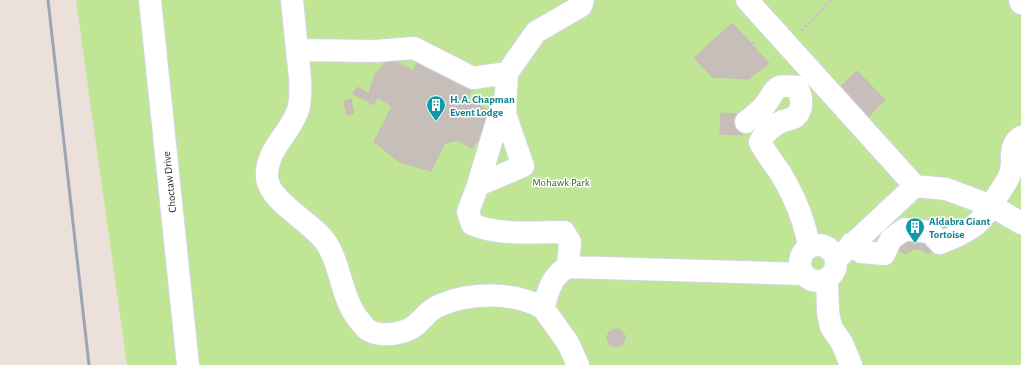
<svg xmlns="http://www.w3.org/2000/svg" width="1021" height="365" viewBox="0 0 1021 365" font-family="'Alegreya Sans',sans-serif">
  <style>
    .green { fill: #c0e594 }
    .building { fill: #c7beba; stroke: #c7bcb4 }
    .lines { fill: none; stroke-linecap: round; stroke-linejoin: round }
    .minor-casing { stroke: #cfd7e3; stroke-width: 24 }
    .path { stroke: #c3c3c3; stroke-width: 2.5; stroke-dasharray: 3 2; stroke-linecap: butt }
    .minor { stroke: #fff; stroke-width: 22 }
    .rail { stroke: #9da5b4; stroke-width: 3 }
    .labels { text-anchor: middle; stroke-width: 3; stroke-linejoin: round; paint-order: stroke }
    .culture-label { font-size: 11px; font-weight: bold; fill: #0d838f; stroke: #fff; text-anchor: start }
    .street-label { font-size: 11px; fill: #292929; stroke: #fff }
    .park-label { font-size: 11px; fill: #386916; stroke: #fff }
  </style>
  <rect width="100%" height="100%" fill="#ece1da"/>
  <!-- green -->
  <path class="green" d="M76 0H1021V365H127Z"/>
  <!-- building -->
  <path class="building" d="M732 23 769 63 749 79 712 77 694 58Z
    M389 58 413 71 418 60 472 89 467 99 491 112 485 132 472 148 457 140 445 143 431 171 400 162 374 142 392 106 369 93 375 74Z
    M857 71 885 100 868 117 840 87Z
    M357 87 377 98 374 105 353 94Z
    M351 99 354 114 347 115 344 101Z
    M721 113 743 114 742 135 720 134Z
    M926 237 938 247 928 254 919 249H914L905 254 893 246 897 242Z
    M607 338a9 9 0 1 1 18 0a9 9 0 1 1-18 0Z"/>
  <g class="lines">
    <defs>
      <path id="minor" d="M150 0 188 365
        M292 0 297 50 375 51 414 48 473 78 507 73
        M747 0 915 186 946 189 992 206 1021 223
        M1020 0 1021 3
        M297 50C299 69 303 91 298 110 290 134 265 150 267 178 270 203 313 222 327 244 341 266 341 295 356 316 359 320 364 327 368 330 381 338 406 334 417 324 428 314 428 310 443 304 473 292 514 292 543 308
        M746 122C752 117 760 111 765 105 778 88 772 84 797 87 802 96 804 109 795 117 792 119 786 120 783 121 773 125 765 132 760 142 766 154 774 163 781 174 794 196 805 221 809 247
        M478 185 503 102
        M851 244 861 252 884 254 891 239 905 229 930 232 940 243C974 229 981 225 999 193 1003 187 1008 180 1010 174 1015 161 1007 146 1021 137
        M800 263a18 18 0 1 1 36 0a18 18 0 1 1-36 0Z
        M841 255 915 186
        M568 267 802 274
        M827 280 828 312 831 327 842 343 851 365
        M578 365 568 343 543 308C549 290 551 276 568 267L570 242 564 232C537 232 497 236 472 224L468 212 478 185 523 166 505 114 507 73 536 32 581 6 583 0"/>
    </defs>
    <!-- minor casing -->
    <use href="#minor" class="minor-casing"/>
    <!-- path -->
    <path class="path" d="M801 31 832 0
      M752 44 756 40"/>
    <!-- minor -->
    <use href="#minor" class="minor"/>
    <!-- rail -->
    <path class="rail" d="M48 0 89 365"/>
  </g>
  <!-- icons -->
  <defs>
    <symbol id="building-pin" viewBox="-11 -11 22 30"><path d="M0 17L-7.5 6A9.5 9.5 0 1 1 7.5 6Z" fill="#0f9aa8" stroke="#fff"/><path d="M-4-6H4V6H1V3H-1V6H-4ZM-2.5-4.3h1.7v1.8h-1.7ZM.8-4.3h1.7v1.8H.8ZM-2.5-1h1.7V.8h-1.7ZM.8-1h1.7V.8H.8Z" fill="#fff"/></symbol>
  </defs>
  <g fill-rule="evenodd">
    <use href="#building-pin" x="425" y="94" width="22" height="30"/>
    <use href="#building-pin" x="904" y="216" width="22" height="30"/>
  </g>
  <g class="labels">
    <!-- culture labels -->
    <g class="culture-label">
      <text x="450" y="103">H. A. Chapman<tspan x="450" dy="13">Event Lodge</tspan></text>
      <text x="929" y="225">Aldabra Giant<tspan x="929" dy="13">Tortoise</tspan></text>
    </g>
    <!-- street labels -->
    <g class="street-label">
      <text transform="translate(169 182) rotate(-96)" y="4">Choctaw Drive</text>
    </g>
    <!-- park labels -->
    <g class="park-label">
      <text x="561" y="186">Mohawk Park</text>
    </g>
  </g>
</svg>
